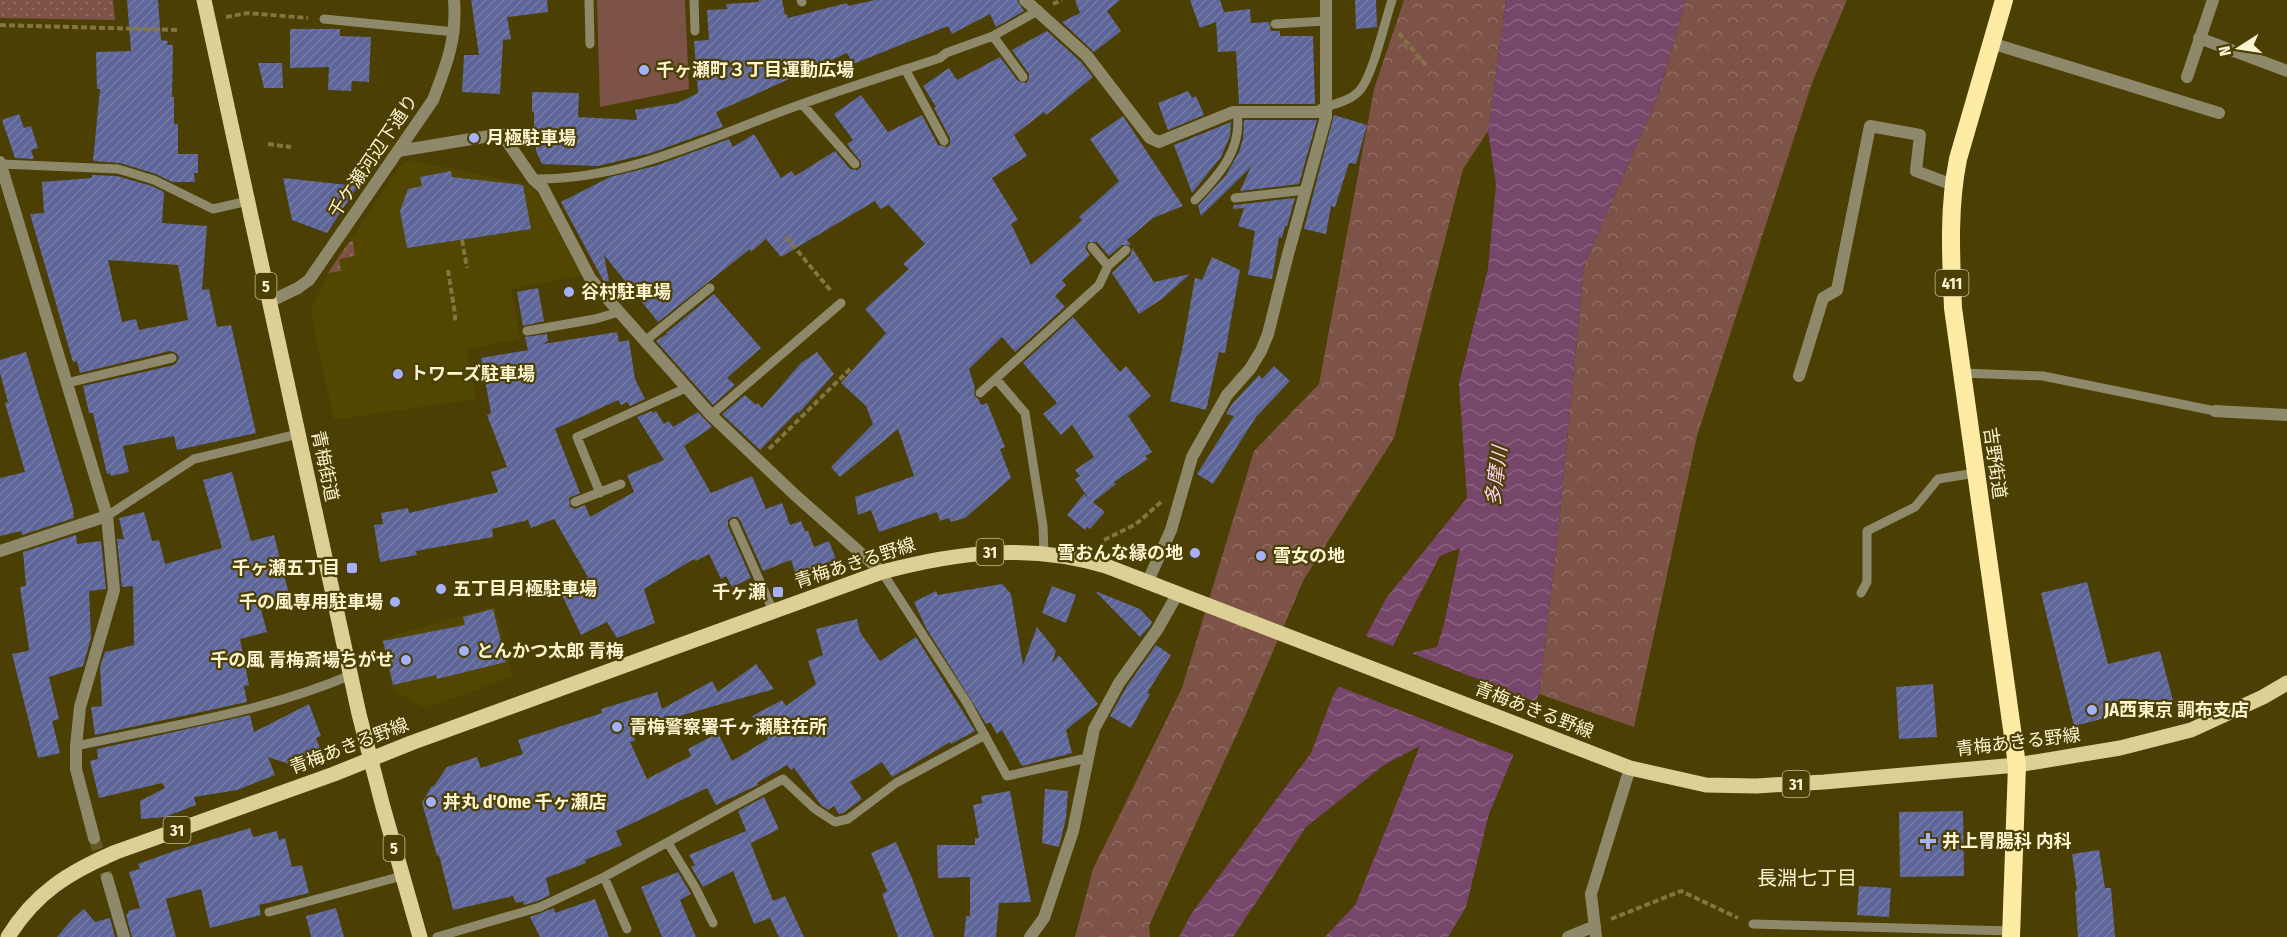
<svg xmlns="http://www.w3.org/2000/svg" width="2287" height="937" viewBox="0 0 2287 937" font-family="'Fira Sans Condensed','Noto Sans JP',sans-serif">
  <style>
    .built { fill: #534600 }
    .green { fill: url(#green-dots) }
    .forest { fill: url(#forest-crowns) }
    .pitch { fill: #7d5348 }
    .water { fill: url(#water-waves); fill-rule: evenodd }
    .pier { fill: #4b3f03 }
    .building { fill: url(#building-hatch); fill-rule: evenodd }
    .lines { fill: none; stroke-linecap: round; stroke-linejoin: round }
    .street-tunnel { stroke: #665a22; stroke-width: 12; stroke-dasharray: 12 6; stroke-linecap: butt }
    .path { stroke: #817642; stroke-width: 4; stroke-dasharray: 6 3; stroke-linecap: butt }
    .lane { stroke: #8f896c; stroke-width: 9 }
    .street { stroke: #8f896c; stroke-width: 12 }
    .primary { stroke: #ded095; stroke-width: 15 }
    .highway { stroke: #feeca4; stroke-width: 18 }
    .poi-dot { fill: #a5b1fc; stroke: #4b3f03; stroke-width: 2 }
    .labels { text-anchor: middle; stroke-width: 4.5; stroke-linejoin: round; paint-order: stroke }
    .shield { fill: #4b3f03; stroke: #c8be93; stroke-width: 1.5 }
    .shield-label { font-size: 16px; font-weight: bold; fill: #fdf4d1 }
    .poi-label { font-size: 18px; font-weight: bold; fill: #fdf4d1; stroke: #4b3f03; text-anchor: start }
    .street-label { font-size: 18px; fill: #fdf4d1; stroke: #4b3f03 }
    .water-label { font-size: 20px; font-style: italic; fill: #fed0f1; stroke: #4b3f03 }
    .neighbourhood-label { font-size: 20px; fill: #fdf4d1; stroke: #4b3f03 }
  </style>
  <defs>
    <pattern id="green-dots" width="8" height="8" patternUnits="userSpaceOnUse" patternTransform="scale(1.5)"><rect width="8" height="8" fill="#7d5348"/><path d="M2 2h.1M6 6h.1" fill="none" stroke="#906c61" stroke-width="1.8" stroke-linecap="round"/></pattern>
    <pattern id="forest-crowns" width="20" height="18" patternUnits="userSpaceOnUse" patternTransform="scale(1.5)"><rect width="20" height="18" fill="#7d5348"/><path d="M2 6a3 3 0 1 1 6 0M12 15a3 3 0 1 1 6 0" fill="none" stroke="#906c61"/></pattern>
    <pattern id="water-waves" width="16" height="10" patternUnits="userSpaceOnUse" patternTransform="scale(1.5)"><rect width="16" height="10" fill="#76476b"/><path d="M0 5q4-4 8 0t8 0" fill="none" stroke="#8a627f"/></pattern>
    <pattern id="building-hatch" width="6" height="6" patternUnits="userSpaceOnUse" patternTransform="scale(1.5)"><rect width="6" height="6" fill="#5d6599"/><path d="M-1 1l2-2M0 6l6-6M5 7l2-2" fill="none" stroke="#757ca6"/></pattern>
  </defs>
  <rect width="100%" height="100%" fill="#4b3f03"/>
  <!-- built -->
  <path class="built" d="M411 160 529 185 541 198 581 276 511 289 520 339 467 349 476 399 334 420 310 311 331 268 401 165Z
    M495 606 513 677 426 708 393 691 381 639Z"/>
  <!-- green -->
  <path class="green" d="M0 0H113L115 20 0 18Z
    M353 241 355 256 339 259 341 271 328 273 349 242Z"/>
  <!-- forest -->
  <path class="forest" d="M1404 0H1506L1488 131 1463 169 1394 438 1304 579 1246 714 1149 926 1150 937H1075L1093 869 1182 688 1254 451 1319 384 1374 89Z
    M1686 0H1847L1812 83 1697 436 1634 727 1539 694 1559 524 1584 266 1658 96Z"/>
  <!-- pitch -->
  <path class="pitch" d="M597 0H685L689 89 600 107Z"/>
  <!-- water -->
  <path class="water" d="M1506 0H1686L1658 96 1584 266 1559 524 1539 694 1489 814 1466 907 1448 937H1325L1355 905 1420 746 1384 765 1306 827 1233 937H1179L1191 914 1311 753 1332 698 1387 597 1467 498 1459 383 1488 269 1496 185 1488 131ZM1460 548 1444 624 1437 647 1386 659 1440 556Z"/>
  <!-- pier -->
  <path class="pier" d="M1363 635 1395 647 1391 655 1406 651 1539 703 1517 756 1335 685Z"/>
  <!-- building -->
  <path class="building" d="M127 0H158L161 40 168 41 167 45H173L172 97H174V124H178V154H198V173H194L195 182H172L156 174 120 163 93 161 100 89H97L96 52 131 51Z
    M471 0H547L548 12 507 17 511 39 503 40 500 94 462 92 464 55H479Z
    M759 0H782L785 15 787 14 788 18 847 3 848 6 875 0H1017L1024 11 996 27 990 14 952 34 948 26 853 64 847 53 716 112 723 127 651 153 598 166 542 164 536 151V133H534V112H532V92L579 93 578 117 637 120 635 110 678 103 698 93 694 41 709 40 707 10 727 9 726 4 759 2Z
    M1075 0H1120L1107 11 1121 31 1094 52 1062 22 1080 13Z
    M1190 0H1220L1224 12 1250 9 1251 23 1269 22 1271 31H1280V36H1313L1315 104H1239L1236 51 1218 52 1216 22 1200 28Z
    M1355 0H1376L1377 27 1356 29Z
    M290 29H340V36L371 37 369 82 352 81 351 91 328 90 329 67 290 68Z
    M1047 31 1081 62 1093 77 1055 108 1046 115 1044 112 1014 135 1027 156 992 178 1018 220 1011 224 1031 265 1082 220 1079 217 1119 181 1090 139 1123 116 1183 206 1153 218 1127 240 1131 245H1122L1109 256 1097 242H1088L1085 248 1090 255 1062 280 1066 285 1055 296 1065 307 1015 352 1002 337 969 369 975 388 974 395 979 400 981 405 987 403 1005 447 1000 449 1011 478 965 518 951 522 949 518 940 521 937 512 879 532 871 510 858 515 855 497 914 476 898 429 840 477 831 467 873 424 866 406 841 383 886 333 865 309 909 269 903 264 925 244 889 205 880 209 875 201 781 257 766 239 751 252 750 249 658 322 604 255 609 281 604 282 561 202 610 177 655 166 729 139 733 147 754 134 781 178 792 171 795 176 835 151 850 169 857 170 861 167V162L847 144 853 140 834 114 861 95 888 132 922 115 938 145 947 147 950 144V138L934 108 936 107 923 86 949 68 957 80 1000 57 1018 81 1026 83 1029 79V74L1012 50Z
    M258 63H282L283 88H264Z
    M1188 91 1192 98 1196 96 1204 115 1168 130 1158 103Z
    M19 114 24 128 31 126 38 148 31 150 34 159 15 158 2 120Z
    M1334 115 1367 125 1356 164 1349 163 1335 207 1331 206 1326 234 1304 229Z
    M1244 120H1317L1299 184 1240 191 1251 167 1201 216 1198 206 1226 175 1239 152 1243 139Z
    M1231 122 1230 136 1221 157 1192 193 1174 145Z
    M451 171 452 177 523 185 531 229 407 248 400 211 408 189 422 186 420 177Z
    M92 175 117 176 152 186 164 192 162 223 207 226 202 290 209 289 217 327 231 325 256 433 177 450 174 436 123 446 129 472 111 476 110 473 107 474 93 413H89L83 386 174 365 177 362 179 357 176 353 170 351 80 373 77 361 73 362 30 214 44 213 42 182 92 178ZM108 260 178 265 188 320 139 330 136 319 122 322Z
    M283 178 358 186 327 233 292 220Z
    M1295 198 1287 226H1285L1282 238 1279 237 1272 279 1248 275 1255 231 1238 226 1244 208 1233 209 1234 205Z
    M1132 248 1154 282 1190 274 1162 299 1139 314 1112 273 1131 255Z
    M1212 257 1240 270 1225 353 1219 352 1206 410 1170 401 1183 345 1195 278 1202 280Z
    M538 288 544 321 523 326 517 292Z
    M714 294 761 348 727 378 735 385 713 405 656 341 667 334 666 333Z
    M1073 317 1120 372 1126 366 1151 396 1128 416 1152 452 1145 456 1148 459 1114 482 1116 484 1093 502 1105 512 1090 529 1087 527 1085 530 1067 515 1084 494 1089 499 1075 479 1080 476 1075 470 1094 457 1072 425 1061 435 1043 414 1057 403 1023 363Z
    M617 332 619 342 629 340 635 379 645 399 630 406 627 402 621 405 618 400 555 429 580 493 569 498 570 507 575 509 585 505 590 517 634 492 627 475 664 460 637 417 652 411 653 413 656 411 664 424 669 421 673 427 698 412 712 427 684 446 711 493 752 476 766 509 782 503 788 519 786 521 788 520 790 525 801 521 805 531H808L814 547 829 541 836 559 796 575 791 560 763 571 740 520 737 517H732L728 520V526L751 578 732 587 726 576 721 579 709 554 696 561 694 559 644 589 655 623 617 638 607 622 581 635 560 591 588 577 554 519 531 528 528 520 492 529 493 537 416 551 417 555 380 562 374 525 383 524 381 513 408 508 409 513 498 492 491 472 507 467 487 415 491 413 481 358 528 350 525 337 547 334 548 341 543 344Z
    M26 352 73 508 74 518 22 535 21 531 0 536V478L25 472 5 403 8 402 0 373V360Z
    M817 352 834 374 799 413 797 412 760 450 722 414 745 395 756 405 758 403 762 408 801 363Z
    M1274 366 1290 381 1256 417 1213 484 1197 474 1234 416 1226 414 1232 404 1259 375 1262 379Z
    M232 472 251 541 274 535 290 598 260 606 267 632 240 639 249 685 244 686 247 702 95 735 91 707 102 706 100 667 105 652 134 645 133 586 122 587 117 539H124L119 518 144 512 152 541 159 540 165 564 222 548 203 480Z
    M76 535 77 544 101 541 106 589 89 591 91 638 83 666 49 677 59 719 52 721 60 753 38 758 12 654 28 651 29 649 20 587 26 586 23 552Z
    M2087 582 2108 664 2160 651 2173 701 2074 726 2041 593Z
    M1002 584 1011 594 1023 665 1037 627 1056 651 1052 663 1059 655 1098 704 1066 730 1072 753 1022 766 1002 730 997 734 990 722 986 724 926 628 914 602 936 591 938 595Z
    M1052 586 1076 595 1066 623 1042 613Z
    M1095 591 1140 609 1152 622 1150 626 1140 637Z
    M493 609 506 662 437 679 436 675 393 685 383 641 465 625 463 617Z
    M857 619 860 632 880 661 916 637 975 731 951 744 950 742 892 777 882 762 850 782 862 799 843 813 839 814 834 806 828 810 821 805 794 768 791 770 787 765 757 783 758 785 716 805 707 788 616 831 622 845 585 860 586 863 546 878 550 895 538 901 524 905 523 901 516 903 513 896 453 910 439 855 437 856 422 803 431 787 434 786 447 767 477 757 481 768 523 754 518 740 602 713 601 709 657 692 662 709 712 681 718 692 756 664 774 689 648 725 649 730 633 734 635 741 630 742 647 779 691 756 688 749 718 733 732 761 768 739 752 716 782 700 786 706 816 684 808 661 823 655 816 629Z
    M1156 645 1171 655 1147 693 1150 694 1131 728 1110 716 1127 686Z
    M1933 684 1937 737 1899 739 1896 687Z
    M309 704 321 736 316 738 321 751 314 763 301 768 268 757 275 775 237 790 194 797 196 805 165 817 141 819 140 801 165 788 162 783 99 798 90 761 98 759 97 749 250 715 254 732Z
    M1045 789 1068 791 1066 818 1059 847 1042 843Z
    M1010 791 1031 902 999 903 996 937H964L966 916H970V877L938 878 937 845H975V838H979L973 805 982 803 981 796Z
    M764 797 779 829 751 843 738 811Z
    M1963 811 1964 876 1900 877 1899 812Z
    M250 828 253 837 277 831 279 840 285 838 292 867 302 865 309 893 259 905 261 915 210 928 201 889 166 899 176 937H132L126 914H128V911L140 908 129 872 140 869 138 864 174 851Z
    M746 831 773 901 785 896 804 937H779L770 918 754 924 733 871 703 887 691 867 695 865 689 855Z
    M896 842 912 878 934 937H898L882 894 887 891 871 853Z
    M2099 850 2105 888H2111L2115 937H2078L2075 891 2077 890 2072 854Z
    M678 872 691 894 680 900 696 937H662L641 887Z
    M1859 886 1891 888 1889 917 1857 915Z
    M595 899 609 937H540L530 917 554 908 555 913Z
    M336 908 344 937H311L306 916Z
    M84 909 95 922 110 918 115 937H57L72 919Z"/>
  <g class="lines">
    <!-- street-tunnel -->
    <path class="street-tunnel" d="M94 838 107 878"/>
    <!-- path -->
    <path class="path" d="M1053 4 1062 0
      M226 17 248 13 308 18
      M0 25 180 30
      M1399 33 1428 68
      M268 144 291 147
      M786 237 831 291
      M462 240 467 268
      M448 270 455 314V323
      M769 449 852 367
      M1104 540 1136 524 1161 502
      M1611 919 1681 891 1738 918"/>
    <!-- lane -->
    <path class="lane" d="M589 0 590 44
      M694 0 695 31
      M801 0 802 2
      M324 19 455 32
      M1275 24 1326 21
      M993 36 1023 77
      M905 69 944 141
      M802 104 855 164
      M1326 107C1337 103 1352 100 1360 90 1373 75 1385 21 1392 0
      M1 164 118 169 154 180 213 209 248 201
      M535 179C616 180 692 146 767 117 823 95 882 77 940 58L946 53 993 36 1039 10
      M1235 198 1306 190
      M1195 200C1219 175 1243 149 1237 112
      M1092 247 1108 266
      M527 331 595 319 619 312
      M645 341 710 288
      M1962 373 2043 376 2215 411
      M996 379 1025 413 1043 526 1044 554
      M67 383 172 358
      M980 393 1099 285 1108 266 1126 250
      M711 415 841 303
      M600 493 577 437 686 388
      M575 502 621 484
      M107 516 194 459 298 434
      M734 523 773 611
      M882 572 967 703 1007 776 1087 758
      M1861 593 1867 582V531L1915 507 1938 479 1976 473
      M76 746C167 726 264 712 351 675
      M668 843 695 887 713 923
      M604 877 627 929
      M269 912 402 876
      M1753 924 2012 931
      M437 937 540 907 604 877 783 779 815 809 835 822 848 819 896 783 985 735"/>
    <!-- street -->
    <path class="street" d="M1025 0 1087 56 1150 138 1159 142 1233 112H1318L1326 107
      M2199 38 2287 71
      M1991 43 2219 113
      M2187 77 2213 0
      M398 151 502 134 533 179 543 188 590 278 605 296 711 415 795 495 882 572
      M0 162 107 516 114 590 80 707 76 746V769L94 838
      M269 302 298 288 309 280 433 100C447 64 457 38 454 0
      M1799 376 1823 298 1837 290 1870 126 1920 135 1916 171 1953 185
      M2215 411 2287 415
      M0 551 107 516
      M1148 581 1171 530 1192 457 1227 395 1250 369 1261 351 1268 334 1287 258 1326 117V0
      M107 878 124 937
      M1030 937 1044 918 1073 831 1094 729 1119 683 1157 630 1178 593
      M1568 937 1595 926
      M1596 937 1591 894 1630 768"/>
    <!-- primary -->
    <path class="primary" d="M204 0 359 714 383 807 420 937
      M8 937C35 893 69 872 116 852L334 774 411 743 882 572C958 552 1029 543 1106 566L1630 768 1706 785 1756 786 1824 782 2017 765 2120 748 2191 730 2263 697 2287 683"/>
    <!-- highway -->
    <path class="highway" d="M2004 0 1958 159C1948 209 1951 258 1953 308L2017 765 2011 937"/>
  </g>
  <!-- markers -->
  <g class="poi-dot">
    <circle cx="644" cy="70" r="6"/>
    <circle cx="474" cy="138" r="6"/>
    <circle cx="569" cy="292" r="6"/>
    <circle cx="398" cy="374" r="6"/>
    <circle cx="1195" cy="553" r="6"/>
    <circle cx="1261" cy="556" r="6"/>
    <rect x="346" y="562" width="12" height="12" rx="3"/>
    <circle cx="441" cy="589" r="6"/>
    <rect x="772" y="586" width="12" height="12" rx="3"/>
    <circle cx="395" cy="602" r="6"/>
    <circle cx="464" cy="651" r="6"/>
    <circle cx="406" cy="660" r="6"/>
    <circle cx="2092" cy="710" r="6"/>
    <circle cx="617" cy="727" r="6"/>
    <circle cx="431" cy="802" r="6"/>
    <path d="M1925 832h6v6h6v6h-6v6h-6v-6h-6v-6h6z"/>
  </g>
  <g class="labels">
    <!-- shield labels -->
    <g class="shield">
      <rect x="1935.5" y="270" width="33" height="26" rx="4.5"/>
      <rect x="255.5" y="273" width="21" height="26" rx="4.5"/>
      <rect x="976.5" y="539" width="27" height="26" rx="4.5"/>
      <rect x="1782.5" y="771" width="27" height="26" rx="4.5"/>
      <rect x="163.5" y="817" width="27" height="26" rx="4.5"/>
      <rect x="383.5" y="835" width="21" height="26" rx="4.5"/>
    </g>
    <g class="shield-label">
      <text x="1952" y="289">411</text>
      <text x="266" y="292">5</text>
      <text x="990" y="558">31</text>
      <text x="1796" y="790">31</text>
      <text x="177" y="836">31</text>
      <text x="394" y="854">5</text>
    </g>
    <!-- poi labels -->
    <g class="poi-label">
      <text x="656" y="76">千ヶ瀬町３丁目運動広場</text>
      <text x="486" y="144">月極駐車場</text>
      <text x="581" y="298">谷村駐車場</text>
      <text x="410" y="380">トワーズ駐車場</text>
      <text x="1183" y="559" text-anchor="end">雪おんな縁の地</text>
      <text x="1273" y="562">雪女の地</text>
      <text x="340" y="574" text-anchor="end">千ヶ瀬五丁目</text>
      <text x="453" y="595">五丁目月極駐車場</text>
      <text x="766" y="598" text-anchor="end">千ヶ瀬</text>
      <text x="383" y="608" text-anchor="end">千の風専用駐車場</text>
      <text x="476" y="657">とんかつ太郎 青梅</text>
      <text x="394" y="666" text-anchor="end">千の風 青梅斎場ちがせ</text>
      <text x="2104" y="716">JA西東京 調布支店</text>
      <text x="629" y="733">青梅警察署千ヶ瀬駐在所</text>
      <text x="443" y="808">丼丸 d'Ome 千ヶ瀬店</text>
      <text x="1942" y="847">井上胃腸科 内科</text>
    </g>
    <!-- street labels -->
    <g class="street-label">
      <text transform="translate(373 156) rotate(-56)" y="6">千ケ瀬河辺下通り</text>
      <text transform="translate(1995 463) rotate(82)" y="6">吉野街道</text>
      <text transform="translate(325 466) rotate(78)" y="6">青梅街道</text>
      <text transform="translate(855 563) rotate(-18)" y="6">青梅あきる野線</text>
      <text transform="translate(1534 710) rotate(21)" y="6">青梅あきる野線</text>
      <text transform="translate(2018 742) rotate(-7)" y="6">青梅あきる野線</text>
      <text transform="translate(349 746) rotate(-21)" y="6">青梅あきる野線</text>
    </g>
    <!-- water labels -->
    <g class="water-label">
      <text transform="translate(1496 476) rotate(-83)" y="7">多摩川</text>
    </g>
    <!-- neighbourhood labels -->
    <g class="neighbourhood-label">
      <text x="1807" y="885">長淵七丁目</text>
    </g>
  </g>
  <!-- north arrow -->
  <g transform="translate(2239 48) rotate(258)" stroke="#4b3f03" stroke-width="4.5" paint-order="stroke">
  <path d="M0-4.5L10 22L0 15L-10 22Z" fill="#fdf4d1"/>
  <text y="-9" font-size="16" font-weight="bold" text-anchor="middle" fill="#fdf4d1">N</text>
  </g>
</svg>
